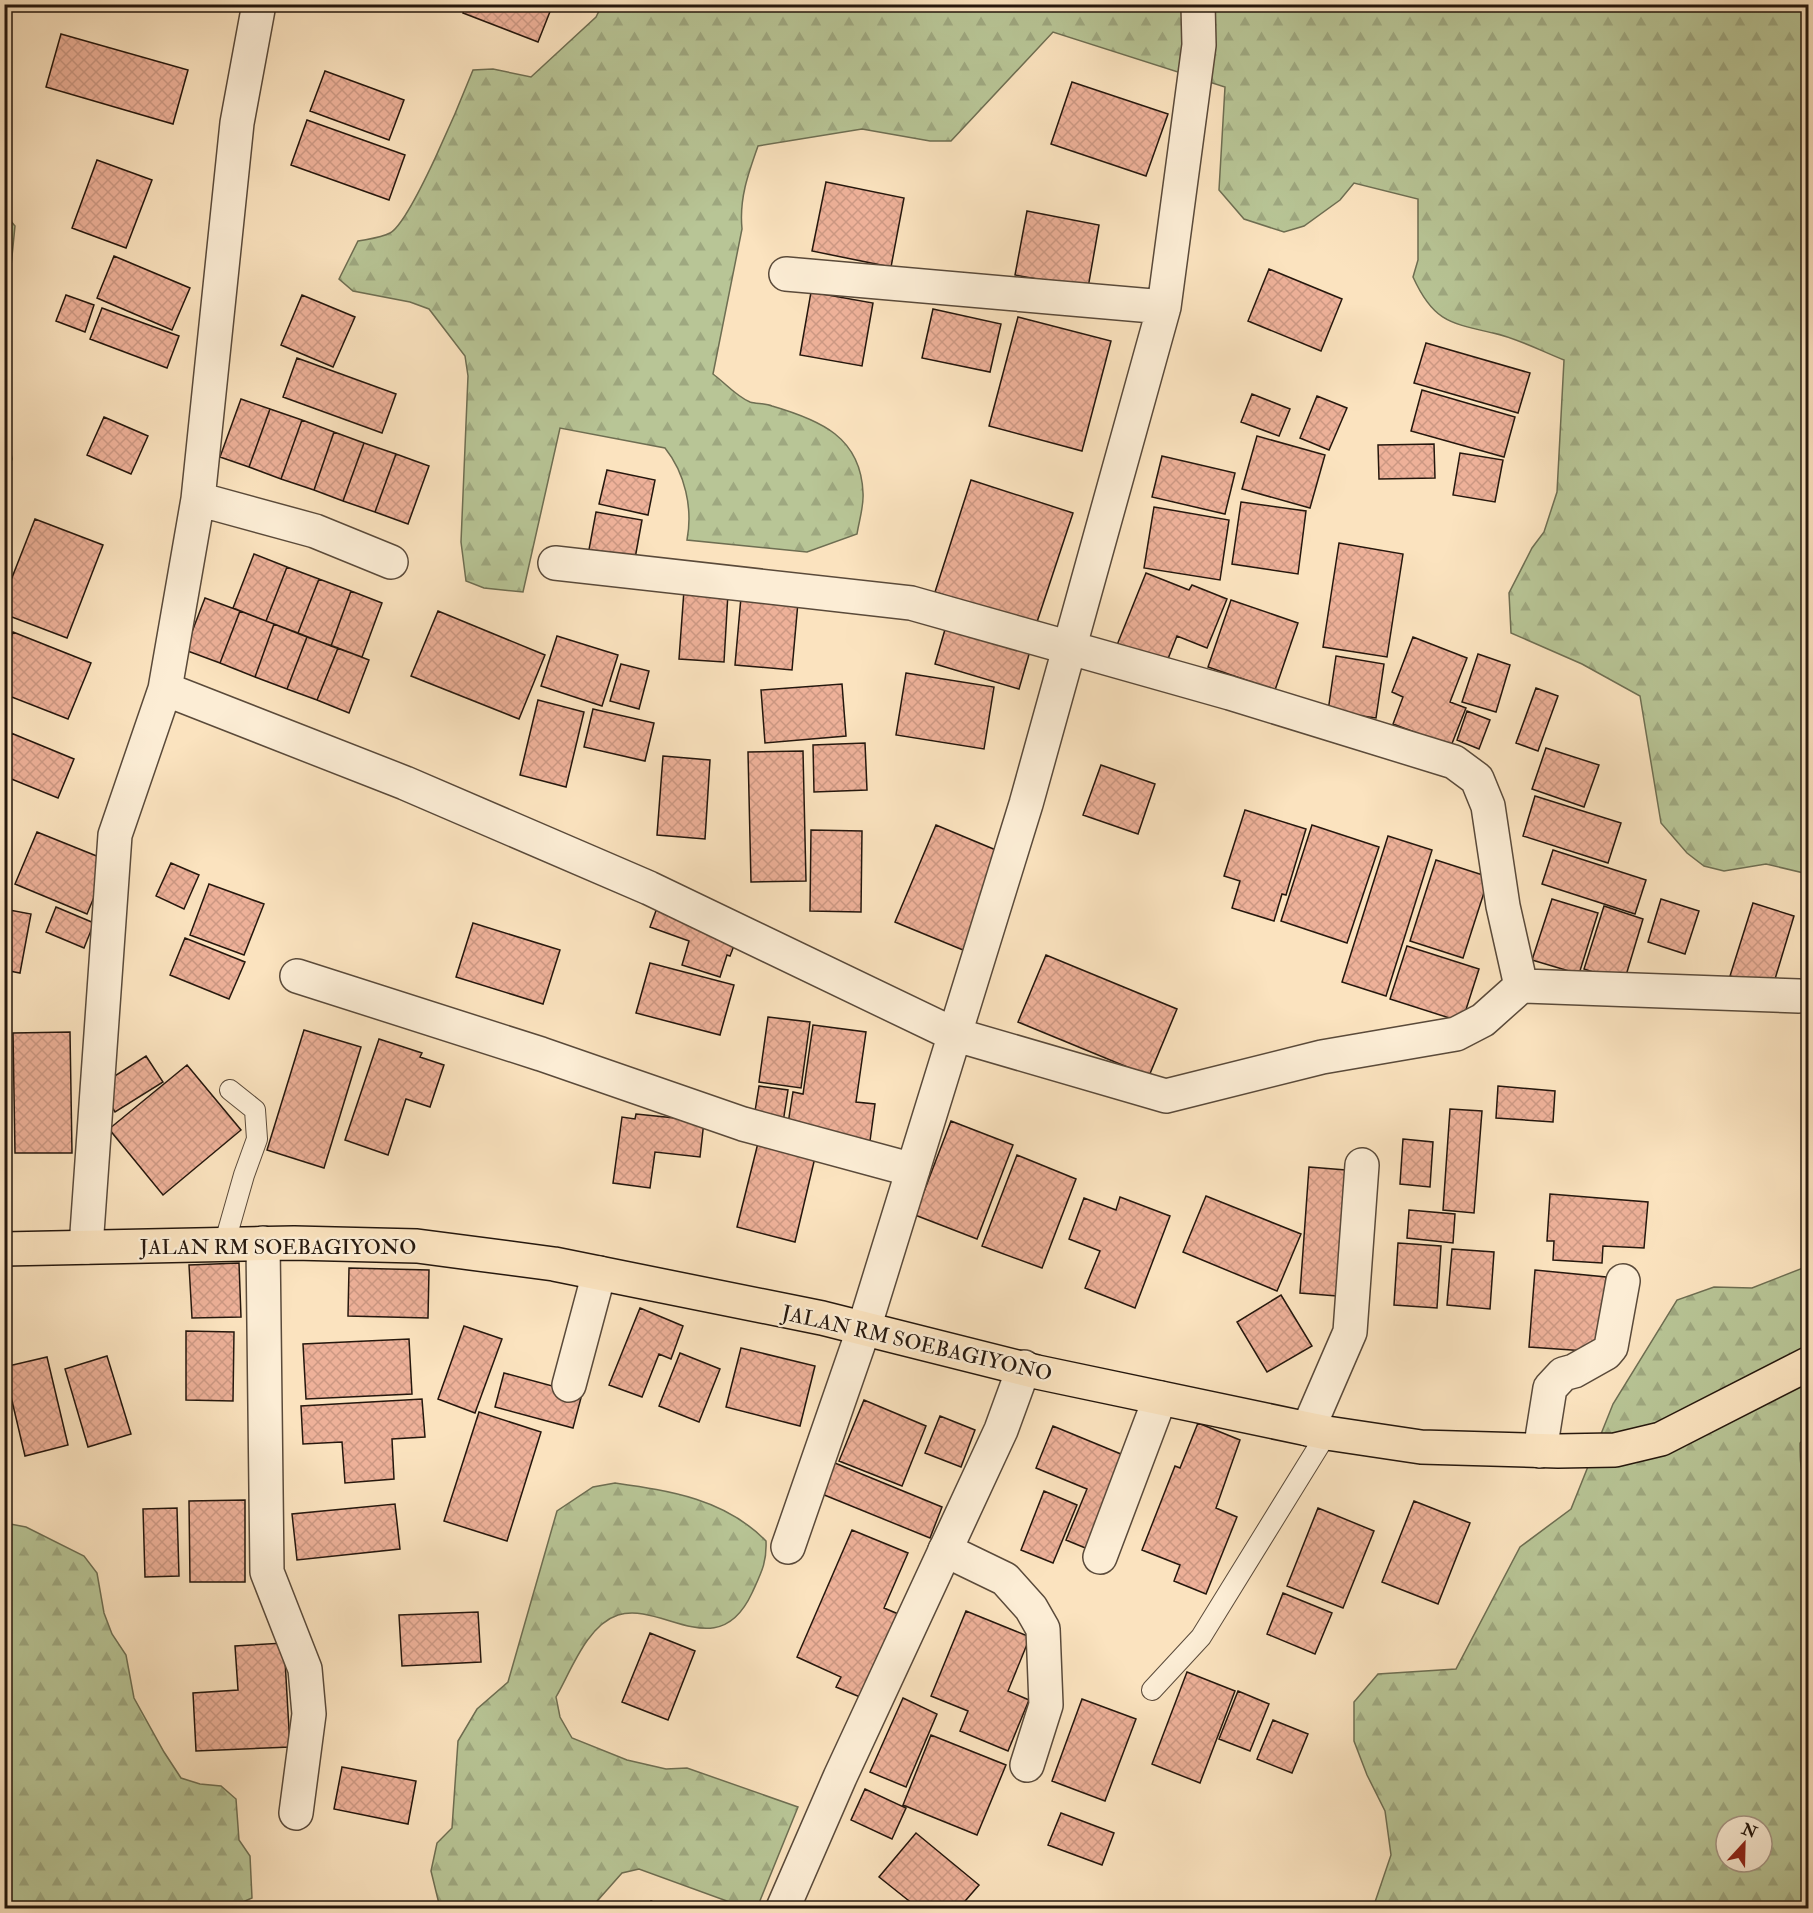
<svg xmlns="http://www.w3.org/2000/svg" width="1813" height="1913" viewBox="0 0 1813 1913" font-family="'IM FELL Double Pica',serif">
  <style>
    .forest { fill: url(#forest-firs); stroke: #6e6e52; stroke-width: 1.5; fill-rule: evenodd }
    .building { fill: url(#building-cross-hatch); stroke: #25170d; stroke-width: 1.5 }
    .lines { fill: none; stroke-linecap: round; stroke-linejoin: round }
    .service-casing { stroke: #5a4a3a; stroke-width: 22 }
    .minor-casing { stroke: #5a4a3a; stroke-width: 36 }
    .tertiary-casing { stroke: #5a4a3a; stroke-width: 36 }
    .primary-casing { stroke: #25170d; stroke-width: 36 }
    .service { stroke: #fcedd5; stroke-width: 20 }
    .minor { stroke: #fcedd5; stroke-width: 33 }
    .tertiary { stroke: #fcedd5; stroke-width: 33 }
    .primary { stroke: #fbe3bf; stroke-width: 33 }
    .labels { text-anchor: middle; stroke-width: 4.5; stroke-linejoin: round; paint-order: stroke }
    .street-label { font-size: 21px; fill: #25170d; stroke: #fcedd5 }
  </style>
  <defs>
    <pattern id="forest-firs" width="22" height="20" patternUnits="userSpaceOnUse" patternTransform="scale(1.5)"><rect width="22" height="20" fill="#b8c596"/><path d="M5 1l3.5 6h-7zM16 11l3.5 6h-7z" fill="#9ea880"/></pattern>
    <pattern id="building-cross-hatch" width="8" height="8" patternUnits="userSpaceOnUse" patternTransform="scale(1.5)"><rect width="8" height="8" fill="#eeb199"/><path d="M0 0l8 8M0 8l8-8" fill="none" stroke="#cc9883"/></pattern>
  </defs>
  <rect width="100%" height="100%" fill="#fbe3bf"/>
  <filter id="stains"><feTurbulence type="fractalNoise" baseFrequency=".00333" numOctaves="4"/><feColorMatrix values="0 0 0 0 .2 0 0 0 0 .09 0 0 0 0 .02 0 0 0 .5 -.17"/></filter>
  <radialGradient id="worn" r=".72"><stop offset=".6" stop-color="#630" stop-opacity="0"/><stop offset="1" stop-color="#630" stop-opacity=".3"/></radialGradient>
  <!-- forest -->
  <path class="forest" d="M602 5H1808V874L1766 864 1724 871 1704 866 1687 853 1661 823 1640 696 1582 664 1511 633 1509 593 1532 548 1544 532 1557 492 1564 360C1541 351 1517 338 1493 333 1449 323 1433 321 1413 277L1418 260V199L1354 183 1340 200 1304 226 1284 232 1244 219 1219 190 1225 87 1053 32 951 141H930L862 129 758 146C748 174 739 199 742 229L713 374C724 382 737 397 750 402 756 404 765 403 772 406 820 420 861 437 863 493 864 506 859 521 857 534L807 552 687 540C693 508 685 473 665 448L560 428 523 592 484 588 466 581 461 542 468 376 465 356 429 309 410 302 353 291 339 279 358 241C368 239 381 238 390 233 411 222 462 98 473 70L493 69 531 77 596 17Z
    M5 214 15 226 6 317 9 357 5 375Z
    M5 419 12 459 5 480H4Z
    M1808 1266V1436L1800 1443C1800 1457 1800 1475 1808 1487V1908H1373L1391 1855 1385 1811 1367 1775 1354 1741V1702L1378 1674 1456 1669 1520 1547 1571 1509 1613 1404 1677 1300 1714 1287 1752 1288ZM1726 1826H1762V1862H1726Z
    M615 1483C671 1491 725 1499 766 1541 767 1563 761 1573 752 1593 718 1666 662 1601 618 1615 587 1625 571 1671 556 1697L560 1717 572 1738 627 1760 666 1769 687 1768 798 1807 757 1908H746L639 1869 622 1873 591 1908H440L431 1871 437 1843 452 1828 458 1741 477 1709 508 1682 557 1511 593 1487Z
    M5 1523 26 1527 84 1556 97 1573 104 1613 112 1634 126 1655 134 1698 164 1752 181 1778 200 1784 221 1786 236 1799 239 1840 250 1856 252 1898 229 1908H5Z"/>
  <!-- building -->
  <path class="building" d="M466 4H553L538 42 463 13Z
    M61 34 188 70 173 124 46 87Z
    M325 71 404 100 389 140 310 111Z
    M1072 82 1168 114 1146 176 1051 144Z
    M307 120 405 155 389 200 291 165Z
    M97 160 152 180 126 248 72 228Z
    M826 182 904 198 891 267 812 251Z
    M1027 211 1099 225 1088 288 1015 275Z
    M114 256 190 288 172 330 97 298Z
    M1269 269 1342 299 1321 351 1248 321Z
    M811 292 873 303 862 366 800 355Z
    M66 295 94 305 85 332 56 321Z
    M302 295 355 317 333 367 281 345Z
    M102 308 179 336 167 368 90 339Z
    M933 309 1001 324 990 372 922 358Z
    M1018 317 1111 341 1082 451 989 426Z
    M1426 343 1530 373 1518 413 1414 383Z
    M297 358 396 394 382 433 283 397Z
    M1422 390 1515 417 1504 457 1411 431Z
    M1252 394 1290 409 1279 436 1241 422Z
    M1317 396 1347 408 1329 450 1300 438Z
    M241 399 270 409 249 467 220 457Z
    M270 409 302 420 281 479 249 467Z
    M104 417 148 436 131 474 87 455Z
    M302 420 334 432 314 490 281 479Z
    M334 432 364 443 343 501 314 490Z
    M1257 436 1325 455 1310 508 1242 489Z
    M364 443 396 454 375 512 343 501Z
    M1434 444 1435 478 1379 479 1378 445Z
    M1460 453 1503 460 1495 502 1453 495Z
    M396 454 429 466 408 524 375 512Z
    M1162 456 1235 473 1225 514 1152 497Z
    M607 470 655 480 648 515 599 504Z
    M971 480 1073 513 1036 625 935 592Z
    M1241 502 1306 511 1298 574 1232 564Z
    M1154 507 1229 520 1220 580 1144 568Z
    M596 512 642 520 634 564 588 555Z
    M35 519 103 545 67 638 4 614V598Z
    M1339 543 1403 554 1387 657 1323 647Z
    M254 554 287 567 266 621 233 608Z
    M287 567 319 579 298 633 266 621Z
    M1146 573 1189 590 1192 585 1227 599 1207 648 1177 636 1166 664 1117 645Z
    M319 579 351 591 331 646 298 633Z
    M684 590 728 593 724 662 679 659Z
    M351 591 382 603 362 657 331 646Z
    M741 597 798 602 792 670 735 665Z
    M205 598 240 611 220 663 185 650Z
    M1231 600 1298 623 1275 690 1208 667Z
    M240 611 274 624 255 677 220 663Z
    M438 611 545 655 519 719 411 676Z
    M948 619 1032 644 1019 689 935 664Z
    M274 624 307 637 287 689 255 677Z
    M13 632 91 663 68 719 4 694V653Z
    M557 636 618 655 602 706 541 686Z
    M307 637 338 648 317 700 287 689Z
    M1413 637 1467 658 1450 702 1466 708 1451 746 1393 724 1403 697 1392 692Z
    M338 648 369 660 349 713 317 700Z
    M1478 654 1510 665 1496 712 1462 702Z
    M1336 656 1384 664 1376 718 1328 711Z
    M621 664 649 671 639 709 610 701Z
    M906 673 994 687 984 749 896 735Z
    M842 684 846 736 765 743 761 690Z
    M1536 688 1558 696 1538 751 1516 743Z
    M538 700 584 712 566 787 520 775Z
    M593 709 654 723 645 761 584 747Z
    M1467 711 1490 720 1479 749 1457 740Z
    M11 733 74 759 58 798 4 776V749Z
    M865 743 867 790 814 792 813 745Z
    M1546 748 1599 765 1584 807 1532 789Z
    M803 751 806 881 751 882 748 752Z
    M663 756 710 760 705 839 657 835Z
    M1101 765 1155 784 1138 834 1083 815Z
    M1535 796 1621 823 1608 863 1523 836Z
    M1245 810 1306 829 1286 895 1282 894 1274 921 1232 908 1240 881 1224 876Z
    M936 825 1003 853 963 950 895 922Z
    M1312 825 1379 847 1347 943 1281 921Z
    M811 830 862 831 861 912 810 911Z
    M37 832 109 861 87 914 15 884Z
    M1388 836 1432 850 1386 996 1342 982Z
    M1553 850 1646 880 1635 914 1542 884Z
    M1436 860 1489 877 1463 958 1410 941Z
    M171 863 199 875 184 909 156 896Z
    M209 884 264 904 244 955 190 935Z
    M1552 899 1598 913 1579 974 1532 960Z
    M1661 899 1699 911 1685 954 1648 942Z
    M1753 903 1794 916 1772 989 1730 976Z
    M1604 906 1643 919 1624 982 1584 969Z
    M56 907 94 923 84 948 46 932Z
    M657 908 737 938 730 956 727 955 720 977 682 965 689 941 650 927Z
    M4 909 31 914 20 973 4 970Z
    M473 923 560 950 543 1004 456 977Z
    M185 938 245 962 229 999 170 975Z
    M1407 946 1479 969 1462 1022 1390 999Z
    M1046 955 1177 1009 1149 1076 1018 1022Z
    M650 963 734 985 720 1035 636 1013Z
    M768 1017 810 1022 801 1088 759 1082Z
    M813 1025 866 1032 856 1102 875 1104 870 1141 787 1130 793 1092 803 1094Z
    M304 1030 361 1047 324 1168 267 1150Z
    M70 1032 72 1153H15L13 1033Z
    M379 1039 422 1053 420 1057 444 1065 430 1107 406 1099 388 1155 345 1140Z
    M146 1056 163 1082 115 1112 99 1086Z
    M187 1065 241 1130 163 1195 109 1129Z
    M759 1086 788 1090 782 1129 753 1124Z
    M1498 1086 1555 1091 1553 1122 1496 1118Z
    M1450 1109 1482 1111 1474 1213 1443 1210Z
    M636 1114 704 1121 700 1157 655 1152 650 1188 613 1183 622 1117 635 1119Z
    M951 1121 1013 1145 977 1239 915 1215Z
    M760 1135 817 1149 795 1242 737 1227Z
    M1403 1139 1433 1142 1430 1187 1400 1184Z
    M1017 1155 1076 1179 1042 1268 982 1246Z
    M1309 1167 1358 1171 1349 1297 1300 1293Z
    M1550 1194 1648 1202 1644 1248 1603 1246 1602 1263 1553 1260 1554 1241H1547Z
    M1206 1196 1301 1234 1277 1291 1183 1252Z
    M1120 1197 1170 1216 1135 1308 1085 1288 1100 1251 1069 1239 1084 1198 1116 1210Z
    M1409 1210 1455 1214 1453 1243 1407 1238Z
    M1398 1243 1441 1246 1437 1308 1394 1305Z
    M1452 1249 1494 1252 1490 1309 1447 1305Z
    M239 1263 241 1317 192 1318 189 1265Z
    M349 1268 429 1270 428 1318 348 1316Z
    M1535 1270 1606 1277 1600 1352 1529 1347Z
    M1281 1295 1312 1346 1267 1372 1237 1322Z
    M640 1308 683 1326 671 1359 659 1354 642 1397 609 1385Z
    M464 1326 502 1339 475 1413 438 1399Z
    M186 1331 234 1332 233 1401 186 1400Z
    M409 1339 412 1394 306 1399 303 1344Z
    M741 1348 815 1366 800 1426 726 1407Z
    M680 1353 720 1369 699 1422 659 1406Z
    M107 1356 131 1434 88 1447 65 1369Z
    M47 1357 68 1445 25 1456 4 1367Z
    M504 1373 582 1394 573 1428 495 1407Z
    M422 1399 425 1437 392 1439 394 1479 345 1483 342 1442 303 1444 301 1406Z
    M864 1400 926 1426 902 1486 839 1461Z
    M479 1412 541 1432 507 1541 444 1521Z
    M940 1416 975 1430 961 1467 925 1453Z
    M1198 1423 1240 1440 1216 1508 1237 1517 1206 1594 1174 1581 1180 1565 1142 1550 1175 1466 1180 1468Z
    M1053 1426 1133 1459 1095 1552 1066 1540 1087 1489 1036 1468Z
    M830 1461 942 1507 930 1538 817 1492Z
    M1044 1491 1077 1505 1053 1563 1021 1550Z
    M245 1500V1582H190L189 1501Z
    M1414 1501 1470 1523 1438 1604 1382 1582Z
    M395 1504 400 1549 297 1560 292 1514Z
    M177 1508 179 1576 145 1577 143 1509Z
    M1318 1508 1374 1531 1343 1608 1287 1586Z
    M852 1530 908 1553 884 1608 908 1618 872 1702 836 1687 841 1677 797 1657Z
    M1283 1593 1332 1613 1315 1654 1267 1634Z
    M966 1611 1030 1637 1008 1691 1029 1700 1008 1751 960 1731 968 1711 931 1696Z
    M478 1612 481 1662 402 1666 399 1615Z
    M650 1633 695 1651 668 1720 622 1702Z
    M284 1643 290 1747 196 1751 193 1693 238 1690 235 1646Z
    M1187 1672 1235 1691 1200 1783 1152 1764Z
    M1238 1691 1269 1704 1250 1751 1219 1739Z
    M903 1698 937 1714 906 1787 870 1772Z
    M1082 1699 1136 1719 1105 1801 1052 1781Z
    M1273 1720 1308 1734 1292 1773 1257 1759Z
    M931 1735 1006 1765 977 1835 903 1805Z
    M342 1767 416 1781 408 1824 334 1809Z
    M865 1789 906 1808 892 1839 851 1820Z
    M1061 1813 1114 1833 1102 1865 1048 1845Z
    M916 1833 979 1885 959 1908H918L879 1877Z
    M651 1901 668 1908H648Z"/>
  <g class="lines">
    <defs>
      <path id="service" d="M224 1245 244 1175 257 1139 255 1110 230 1090
        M1152 1690 1201 1637 1327 1433"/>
      <path id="minor" d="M786 274 1164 307
        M198 499 315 531 391 562
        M555 563 911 603 1230 693 1454 762 1477 779 1488 806 1503 906 1521 986
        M165 689 405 783 649 888 953 1034 1166 1096 1322 1057 1456 1034 1483 1020 1521 986 1799 996
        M297 976 541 1054 743 1124 913 1170
        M263 1243 267 1572 305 1669 309 1714 296 1813
        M86 1247 115 835 165 689 198 499 237 123 259 4
        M569 1385 599 1273
        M1308 1429 1350 1332 1362 1165
        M1540 1451 1550 1388 1563 1374 1574 1371 1606 1353 1611 1347 1623 1281
        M788 1547 864 1328 1026 804 1164 307 1199 45 1198 4
        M945 1550 1005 1579 1031 1608 1043 1629 1046 1705 1027 1765
        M1100 1557 1160 1398"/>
      <path id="tertiary" d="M783 1908 840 1777 1001 1430 1024 1367"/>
      <path id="primary" d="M4 1249 294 1243 417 1246 554 1264 822 1318 1037 1372 1327 1433 1421 1447 1558 1451 1615 1450 1661 1439 1808 1364"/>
    </defs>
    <!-- service casing -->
    <use href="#service" class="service-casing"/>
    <!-- minor casing -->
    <use href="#minor" class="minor-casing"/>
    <!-- tertiary casing -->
    <use href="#tertiary" class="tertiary-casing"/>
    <!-- primary casing -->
    <use href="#primary" class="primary-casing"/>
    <!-- service -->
    <use href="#service" class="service"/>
    <!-- minor -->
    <use href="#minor" class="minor"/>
    <!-- tertiary -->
    <use href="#tertiary" class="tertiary"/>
    <!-- primary -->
    <use href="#primary" class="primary"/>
  </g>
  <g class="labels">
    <!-- street labels -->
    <g class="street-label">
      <text x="278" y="1254">JALAN RM SOEBAGIYONO</text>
      <text transform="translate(917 1343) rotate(13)" y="7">JALAN RM SOEBAGIYONO</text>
    </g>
  </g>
  <!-- margin -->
  <rect width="1813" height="1913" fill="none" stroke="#fbe3bf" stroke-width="24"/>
  <rect x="6" y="6" width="1801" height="1901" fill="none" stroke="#25170d" stroke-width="3"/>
  <rect x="12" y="12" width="1789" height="1889" fill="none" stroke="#25170d" stroke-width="1.5"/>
  <!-- north arrow -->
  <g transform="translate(1744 1844) rotate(22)"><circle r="28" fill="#fcedd5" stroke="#a69785" stroke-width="1.5"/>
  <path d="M0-4.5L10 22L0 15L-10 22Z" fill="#8f2418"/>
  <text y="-9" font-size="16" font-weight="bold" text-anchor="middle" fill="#25170d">N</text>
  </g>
  <rect width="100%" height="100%" filter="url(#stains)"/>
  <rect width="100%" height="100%" fill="url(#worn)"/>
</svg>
